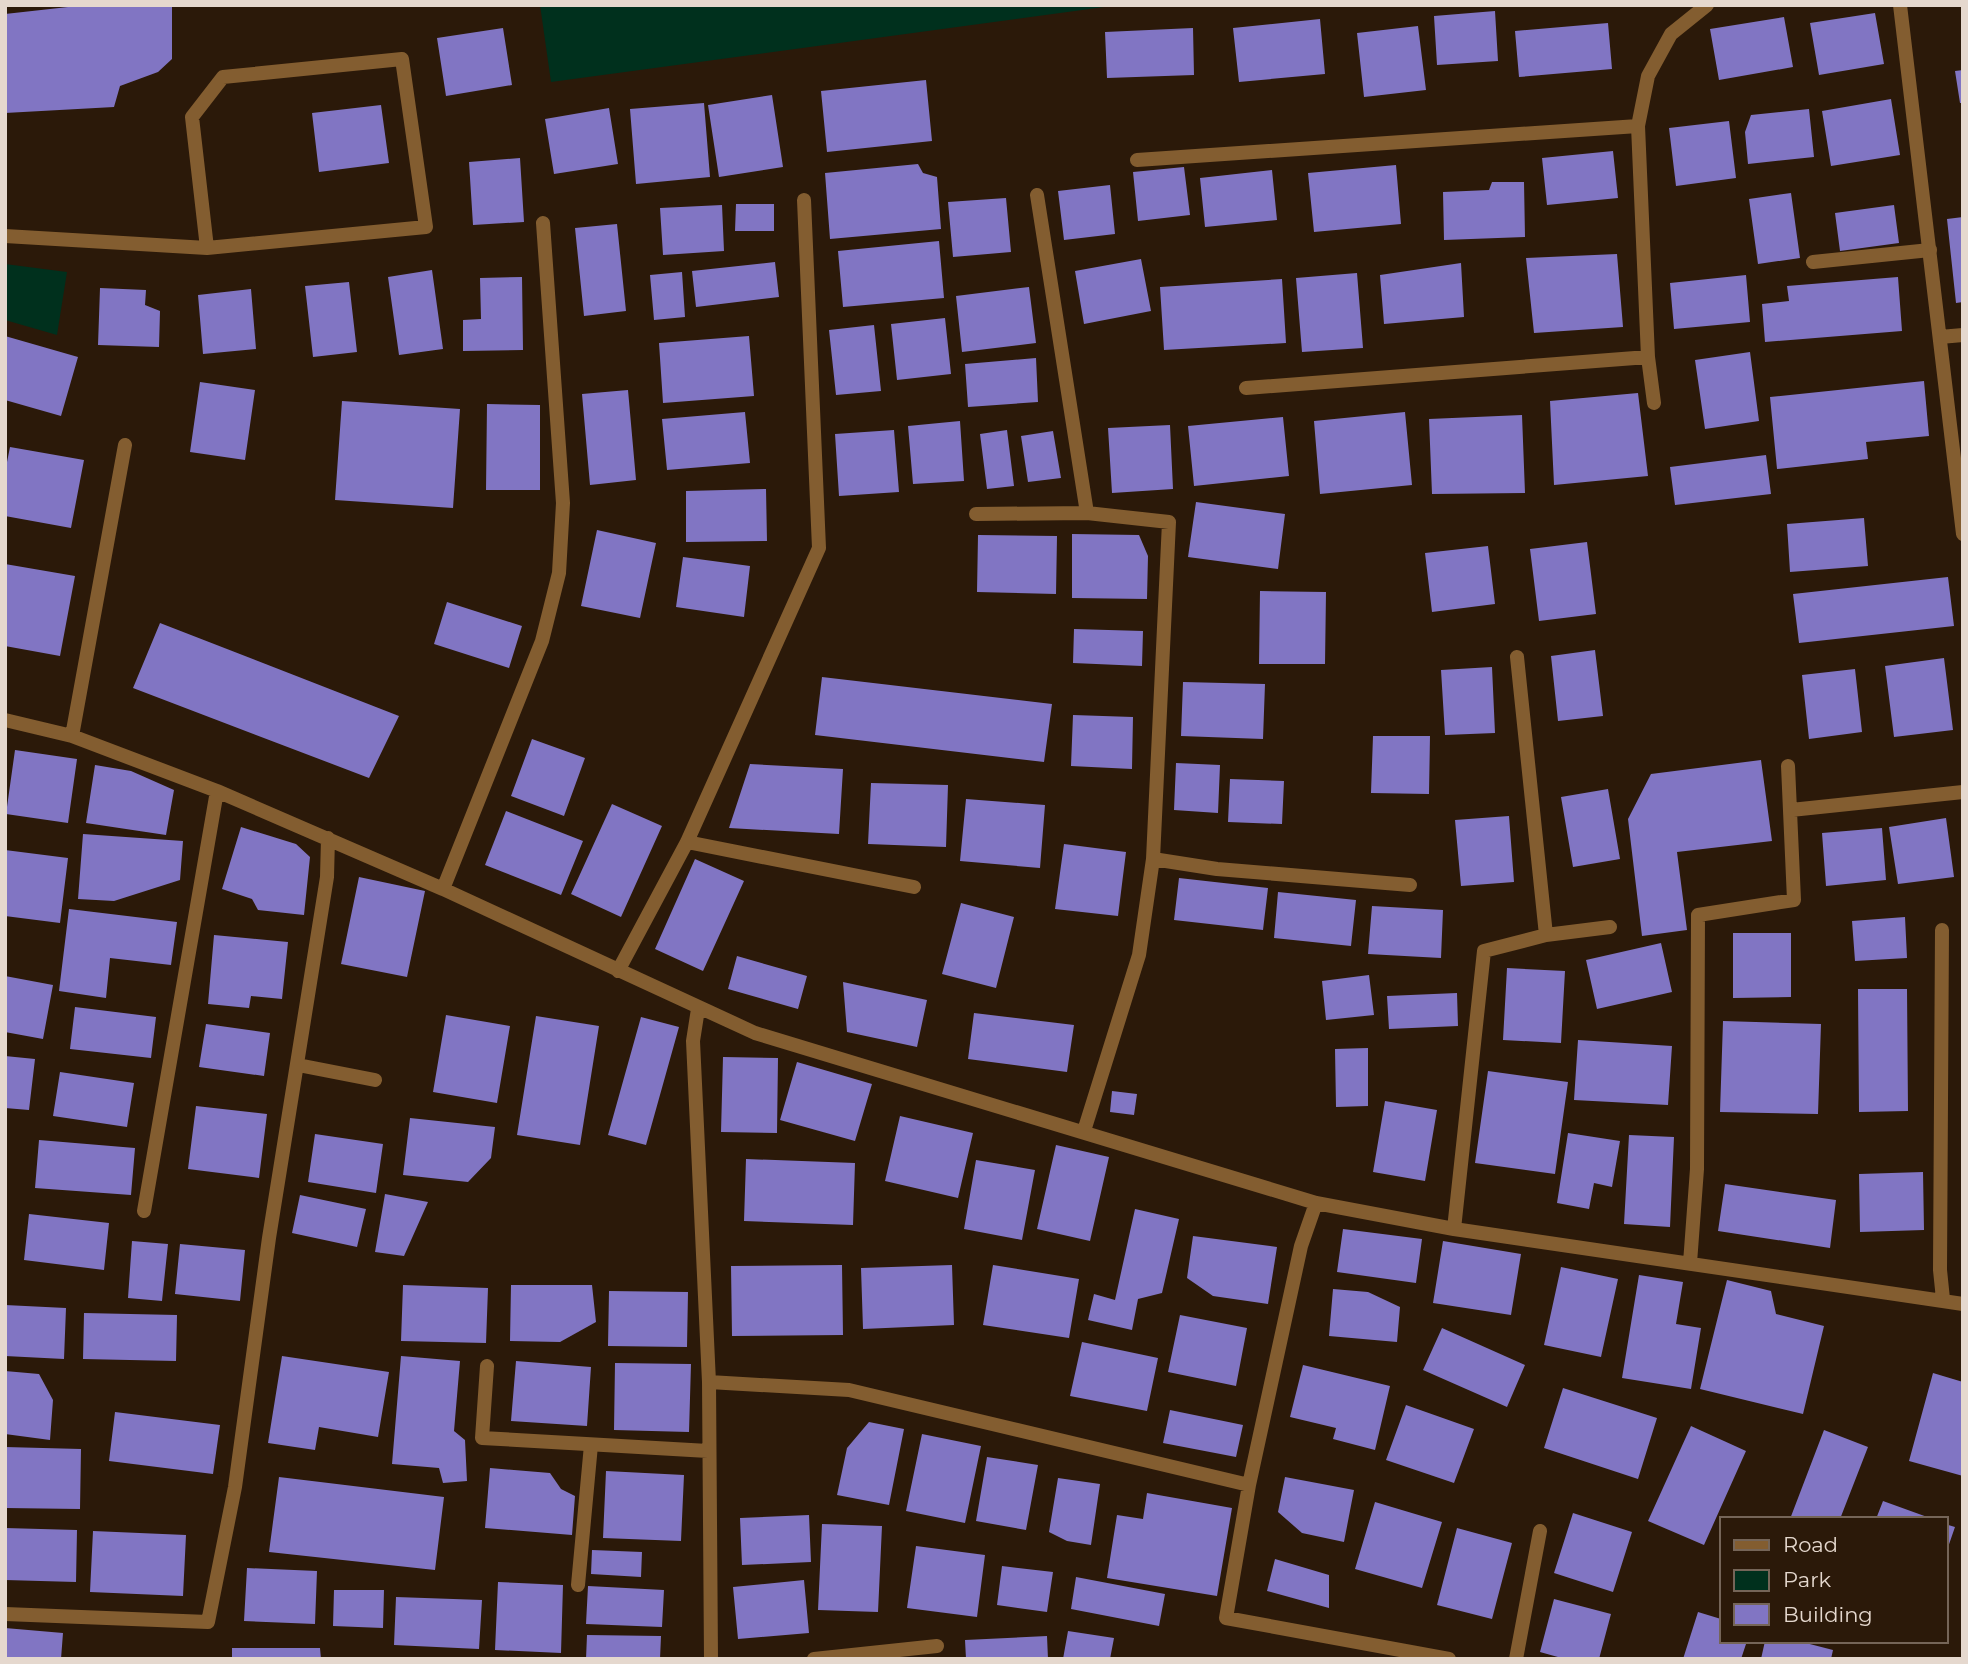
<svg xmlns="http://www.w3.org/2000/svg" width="1968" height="1664" viewBox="0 0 1968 1664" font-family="Montserrat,sans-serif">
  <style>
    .green { fill: #00301d }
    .building { fill: #8175c3 }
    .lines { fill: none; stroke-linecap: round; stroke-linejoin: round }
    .lane { stroke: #835d30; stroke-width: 14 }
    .street { stroke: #835d30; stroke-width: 14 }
  </style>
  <rect width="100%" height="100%" fill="#2b1909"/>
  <!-- green -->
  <path class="green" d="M540 5H1119L551 82Z
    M5 264 67 272 57 335 5 320Z"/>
  <!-- building -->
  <path class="building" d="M86 5H172V59L158 72 120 86 114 107 5 113V14Z
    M1495 11 1498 61 1437 65 1434 16Z
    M1875 13 1884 64 1819 75 1810 23Z
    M1784 17 1793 67 1719 80 1710 29Z
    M1320 19 1325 74 1239 82 1233 28Z
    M1608 23 1612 69 1519 77 1515 31Z
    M1418 26 1426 90 1364 97 1357 33Z
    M503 28 512 85 446 96 437 38Z
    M1193 28 1194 75 1107 78 1105 32Z
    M1963 70V103H1960L1955 71Z
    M926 80 932 141 827 152 821 91Z
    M772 95 783 167 719 177 708 105Z
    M1891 99 1900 155 1831 166 1822 111Z
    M704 103 710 177 636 184 630 109Z
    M381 105 389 163 319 172 312 113Z
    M609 108 618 164 554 174 545 119Z
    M1809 109 1814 157 1748 164 1745 132 1751 115Z
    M1729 121 1736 178 1676 186 1669 128Z
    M1613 151 1618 198 1547 205 1542 158Z
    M520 158 524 222 473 225 469 162Z
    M918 164 923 173 937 177 941 229 830 239 825 173Z
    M1396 165 1401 224 1314 232 1308 173Z
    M1184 167 1190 215 1138 221 1133 172Z
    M1272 170 1277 220 1205 227 1200 178Z
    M1492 182H1524L1525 237 1444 240 1443 192 1489 190Z
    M1110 185 1115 234 1064 240 1058 191Z
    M1791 193 1800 258 1758 264 1749 199Z
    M1006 198 1011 252 953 257 948 202Z
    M736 204H774V231H735Z
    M722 205 724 251 663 255 660 208Z
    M1894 205 1899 243 1840 251 1835 213Z
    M1963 217V302L1956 303 1947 219Z
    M617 224 626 311 584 316 575 228Z
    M939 241 944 298 843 307 838 251Z
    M1617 254 1623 327 1534 333 1526 258Z
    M1141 259 1151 311 1084 324 1075 271Z
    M775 262 779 297 696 307 692 271Z
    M1461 263 1464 317 1384 324 1380 275Z
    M432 270 443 349 399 355 388 277Z
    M682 272 685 317 654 320 650 275Z
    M1357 273 1363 348 1302 352 1296 278Z
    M1746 275 1750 322 1674 329 1670 283Z
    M522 277 523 350 463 351V320L481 319 480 278Z
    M1898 277 1902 331 1765 342 1762 304 1789 301 1787 286Z
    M1282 279 1286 343 1164 350 1160 287Z
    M349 282 357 352 313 357 305 286Z
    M1029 287 1036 343 962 352 956 296Z
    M100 288 146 290 145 305 160 311 159 347 98 345Z
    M251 289 256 349 203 354 198 295Z
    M945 318 951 374 897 380 891 324Z
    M874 325 881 391 836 395 829 330Z
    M5 336 78 357 61 416 5 400Z
    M749 336 754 396 663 403 659 343Z
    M1750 352 1759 421 1705 429 1695 360Z
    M1036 358 1038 402 968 407 965 364Z
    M1924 381 1929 436 1866 442 1868 459 1777 469 1770 397Z
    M200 382 255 390 245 460 190 452Z
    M628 390 636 480 590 485 582 394Z
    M1638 393 1648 476 1554 485 1550 401Z
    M342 401 460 409 453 508 335 500Z
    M487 404 540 405V490H486Z
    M745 412 750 463 667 470 662 419Z
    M1405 412 1412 485 1320 494 1314 421Z
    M1522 415 1525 493 1432 494 1429 419Z
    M1283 417 1289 476 1194 486 1188 426Z
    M960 421 964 481 913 484 908 426Z
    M1170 425 1173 489 1112 493 1108 428Z
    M894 430 899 492 839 496 835 434Z
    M1007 430 1014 486 987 489 980 434Z
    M1053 431 1061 478 1028 482 1021 436Z
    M10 447 84 460 71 528 5 516V472Z
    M1766 455 1771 494 1675 505 1670 467Z
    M766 489 767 541 686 542V491Z
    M1196 502 1285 514 1278 569 1188 557Z
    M1864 518 1868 566 1790 572 1787 524Z
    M597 530 656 543 640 618 581 606Z
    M1072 534 1139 535 1148 556 1147 599 1072 598Z
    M978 535 1057 536 1056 594 977 592Z
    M1587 542 1596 614 1539 621 1530 549Z
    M1488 546 1495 604 1432 612 1425 553Z
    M683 557 750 566 744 617 676 607Z
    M5 564 75 576 60 656 5 646Z
    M1948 577 1954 626 1799 643 1793 594Z
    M1260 591 1326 592 1325 664H1259Z
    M447 602 522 626 509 668 434 644Z
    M160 623 399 716 369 778 133 688Z
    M1074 629 1143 631 1142 666 1073 663Z
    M1595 650 1603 716 1558 721 1551 656Z
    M1944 658 1953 730 1894 737 1885 666Z
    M1492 667 1495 733 1445 735 1441 670Z
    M1855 669 1862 732 1809 739 1802 675Z
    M822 677 1052 704 1044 762 815 735Z
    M1183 682 1265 684 1263 739 1181 736Z
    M1073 715 1133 717 1132 769 1071 766Z
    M1373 736H1430L1429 794 1371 793Z
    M532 739 585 758 564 816 511 796Z
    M15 750 77 759 68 823 6 814Z
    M1761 760 1772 841 1677 852 1687 930 1642 936 1628 819 1651 774Z
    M1176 763 1220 765 1218 813 1174 810Z
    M750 764 843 769 839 834 729 828Z
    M95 765 131 771 174 790 166 835 86 823Z
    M1230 779 1284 781 1282 824 1228 822Z
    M871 783 948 785 946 847 868 844Z
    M1608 789 1620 859 1573 867 1561 797Z
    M966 799 1045 805 1040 868 960 861Z
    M612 804 662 826 621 917 571 894Z
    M506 811 583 841 561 895 485 865Z
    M1509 816 1514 882 1461 886 1455 820Z
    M1946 818 1954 877 1898 884 1889 827Z
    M241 827 296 844 310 857 304 915 258 910 252 899 222 889Z
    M1882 828 1886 880 1826 886 1822 833Z
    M83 834 183 841 180 880 114 901 78 899Z
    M1064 844 1126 852 1118 916 1055 909Z
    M5 850 68 858 60 923 5 916Z
    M695 859 744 881 703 971 655 949Z
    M359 877 425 891 407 977 341 964Z
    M1179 878 1268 888 1263 930 1174 920Z
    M1278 892 1356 900 1351 946 1274 938Z
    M961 903 1014 917 996 988 942 974Z
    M1372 906 1443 910 1441 958 1368 954Z
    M69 909 177 922 171 965 110 958 106 998 59 991Z
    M1905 917 1907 958 1855 961 1852 921Z
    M1733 933H1791V997L1733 998Z
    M214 935 288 942 282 999 251 996 249 1008 208 1004Z
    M1661 943 1672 992 1597 1009 1586 960Z
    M737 956 807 976 798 1009 728 989Z
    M1507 968 1565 971 1561 1043 1503 1040Z
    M1369 975 1374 1015 1326 1020 1322 981Z
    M5 976 53 985 43 1039 5 1032Z
    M843 982 927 1000 917 1047 847 1032Z
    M1858 989H1907L1908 1111 1859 1112Z
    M1457 993 1458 1026 1389 1029 1387 996Z
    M75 1007 156 1017 151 1058 70 1049Z
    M974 1013 1074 1025 1067 1072 968 1059Z
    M446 1015 510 1026 497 1103 433 1092Z
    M536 1016 599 1026 580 1145 517 1135Z
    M641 1017 679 1027 646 1145 608 1135Z
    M1723 1021 1821 1024 1818 1114 1720 1112Z
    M206 1024 270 1033 264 1076 199 1067Z
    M1578 1040 1672 1046 1668 1105 1574 1100Z
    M1368 1048V1106L1336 1107 1335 1049Z
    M5 1056 35 1059 29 1110 5 1108Z
    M723 1057 778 1058 777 1133 721 1132Z
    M797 1062 872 1084 855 1141 780 1120Z
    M1488 1071 1568 1082 1555 1174 1475 1163Z
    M60 1072 134 1083 127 1127 53 1116Z
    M1112 1091 1137 1094 1134 1115 1110 1112Z
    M1385 1101 1437 1110 1425 1181 1373 1172Z
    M196 1106 267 1114 259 1178 188 1169Z
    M900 1116 973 1133 958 1198 885 1181Z
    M410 1118 495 1127 491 1158 468 1182 403 1175Z
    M1568 1133 1620 1141 1612 1187 1594 1183 1589 1209 1557 1203Z
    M315 1134 383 1144 376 1193 308 1182Z
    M1629 1135 1674 1137 1670 1227 1624 1224Z
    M39 1140 135 1148 131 1195 35 1188Z
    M1056 1145 1109 1157 1090 1241 1037 1229Z
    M746 1159 855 1163 853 1225 744 1221Z
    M976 1160 1035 1170 1022 1240 964 1229Z
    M1923 1172 1924 1230 1860 1232 1859 1174Z
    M1725 1184 1836 1200 1830 1248 1718 1231Z
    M385 1194 428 1202 404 1256 375 1252Z
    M300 1195 366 1209 357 1247 292 1233Z
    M1135 1209 1179 1219 1162 1293 1138 1299 1132 1330 1088 1320 1094 1294 1115 1300Z
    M29 1214 109 1223 104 1270 24 1260Z
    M1343 1229 1422 1239 1416 1283 1337 1272Z
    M1193 1236 1277 1247 1268 1304 1213 1296 1187 1278Z
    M132 1241 168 1244 162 1301 128 1298Z
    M1443 1241 1521 1254 1511 1315 1433 1303Z
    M180 1244 245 1250 240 1301 175 1294Z
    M842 1265 843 1335 732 1336 731 1266Z
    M952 1265 954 1325 863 1329 861 1268Z
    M993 1265 1079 1279 1069 1338 983 1325Z
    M1561 1267 1618 1279 1601 1357 1544 1345Z
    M1639 1275 1683 1282 1676 1324 1701 1328 1691 1389 1622 1378Z
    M1727 1280 1771 1291 1776 1314 1824 1326 1803 1414 1700 1389Z
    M403 1285 488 1288 486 1343 401 1341Z
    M511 1285H592L596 1322 560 1342 510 1341Z
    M1333 1289 1368 1292 1400 1307 1397 1342 1329 1336Z
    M609 1291 688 1292 687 1347 608 1346Z
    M5 1305 66 1308 64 1359 5 1356Z
    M84 1313 177 1315 176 1361 83 1359Z
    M1180 1315 1247 1328 1236 1386 1168 1372Z
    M1442 1328 1525 1365 1507 1407 1423 1370Z
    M1082 1342 1158 1358 1147 1411 1070 1396Z
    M282 1356 389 1372 378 1437 319 1427 315 1450 268 1443Z
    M401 1356 460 1361 454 1431 465 1440 467 1481 443 1483 439 1468 392 1464Z
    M516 1361 591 1367 587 1426 511 1421Z
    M615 1363 691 1364 689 1432 614 1430Z
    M1303 1365 1390 1386 1375 1450 1333 1439 1336 1428 1290 1417Z
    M5 1371 39 1374 53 1400 50 1440 5 1434Z
    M1933 1373 1963 1382V1476L1909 1461Z
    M1563 1388 1657 1418 1638 1479 1544 1448Z
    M1406 1405 1474 1429 1454 1483 1386 1460Z
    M1170 1410 1243 1425 1236 1457 1163 1443Z
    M115 1412 220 1425 213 1474 109 1461Z
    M869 1422 904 1429 889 1505 837 1495 847 1448Z
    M1691 1426 1746 1451 1704 1545 1648 1521Z
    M1824 1430 1868 1447 1840 1519H1790Z
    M922 1434 981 1446 965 1523 906 1511Z
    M5 1447 81 1449 80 1509 5 1508Z
    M987 1457 1038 1465 1026 1530 976 1521Z
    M490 1468 550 1473 561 1489 575 1496 572 1535 485 1528Z
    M606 1471 684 1475 681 1541 603 1538Z
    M279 1477 444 1497 435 1570 269 1552Z
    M1285 1477 1354 1490 1344 1542 1302 1533 1278 1512Z
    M1058 1478 1100 1484 1091 1545 1067 1541 1049 1532Z
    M1147 1493 1232 1508 1217 1596 1107 1578 1117 1515 1143 1519Z
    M1883 1501 1930 1518V1519H1876Z
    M1375 1502 1442 1522 1422 1588 1355 1569Z
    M1573 1513 1632 1532 1613 1592 1554 1573Z
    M809 1515 811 1562 742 1565 740 1518Z
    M822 1524 882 1526 878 1612 818 1610Z
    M1945 1524 1955 1527 1946 1553H1945Z
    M5 1528 77 1530 76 1582 5 1580Z
    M1457 1528 1512 1543 1492 1619 1437 1605Z
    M93 1531 186 1535 183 1596 90 1592Z
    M916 1546 985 1555 977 1617 907 1608Z
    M592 1550 642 1552 641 1577 591 1574Z
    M1275 1559 1329 1575V1608L1267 1591Z
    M1002 1566 1053 1572 1047 1612 997 1605Z
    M247 1568 317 1571 315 1624 244 1621Z
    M1076 1577 1165 1594 1159 1626 1071 1609Z
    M804 1580 809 1633 738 1639 733 1587Z
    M498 1582 563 1585 561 1653 495 1650Z
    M588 1586 664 1590 662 1627 586 1624Z
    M334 1590H384L383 1628 333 1626Z
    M396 1597 482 1600 479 1649 394 1645Z
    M1554 1599 1611 1614 1599 1659H1565L1540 1652Z
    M1698 1612 1721 1619V1641H1747L1741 1659H1683Z
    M5 1628 63 1633 61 1659H5Z
    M1068 1631 1114 1638 1110 1659H1063Z
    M587 1635 661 1636 660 1659H586Z
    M1047 1636 1048 1659H966L965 1640Z
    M1765 1641H1798L1833 1650 1831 1659H1761Z
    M232 1648H320L321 1659H232Z"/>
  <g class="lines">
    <!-- lane -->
    <path class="lane" d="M1813 262 1930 250
      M578 1585 591 1445"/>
    <!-- street -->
    <path class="street" d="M1900 5 1963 534
      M1137 160 1638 126
      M1037 195 1087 513
      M5 236 207 248 426 227 402 59 223 77 192 117 207 248
      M1940 337 1963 335
      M1246 388 1648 357
      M1654 403 1648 357 1638 126 1648 76 1671 34 1707 5
      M976 514 1087 513 1169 522 1153 859 1139 955 1084 1131
      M1517 657 1546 935
      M5 720 72 736 217 791 443 889 755 1033 1316 1203 1454 1229 1963 1304
      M72 736 125 445
      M1791 810 1963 792
      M687 842 914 887
      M1153 859 1217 869 1410 885
      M443 889 542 641 559 573 563 503 543 223
      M1942 930 1940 1270 1943 1299
      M618 971 687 842 819 548 804 200
      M698 1009 693 1041 709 1382 711 1659
      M298 1065 375 1080
      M1316 1203 1301 1246 1249 1485 1226 1618 1449 1659
      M144 1211 217 791
      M1454 1229 1484 951 1546 935 1610 927
      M1690 1263 1697 1169 1698 915 1794 900 1788 766
      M487 1366 482 1438 708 1451
      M709 1382 849 1390 1249 1485
      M5 1614 208 1622 235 1487 269 1238 327 877 328 838
      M814 1659 937 1646
      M1516 1659 1540 1531"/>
  </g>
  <!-- border -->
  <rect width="1968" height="1664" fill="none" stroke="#e5d8ce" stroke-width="14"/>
  <!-- legend -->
  <rect x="1720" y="1517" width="228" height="126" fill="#2b1909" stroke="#756558" stroke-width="2"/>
  <rect x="1734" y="1540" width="35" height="10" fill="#835d30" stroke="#756558" stroke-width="2"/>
  <text x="1783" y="1552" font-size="21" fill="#e5d8ce">Road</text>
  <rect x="1734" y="1570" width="35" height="21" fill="#00301d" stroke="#756558" stroke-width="2"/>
  <text x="1783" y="1587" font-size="21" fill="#e5d8ce">Park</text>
  <rect x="1734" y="1604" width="35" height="21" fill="#8175c3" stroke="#756558" stroke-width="2"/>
  <text x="1783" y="1622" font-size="21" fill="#e5d8ce">Building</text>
</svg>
